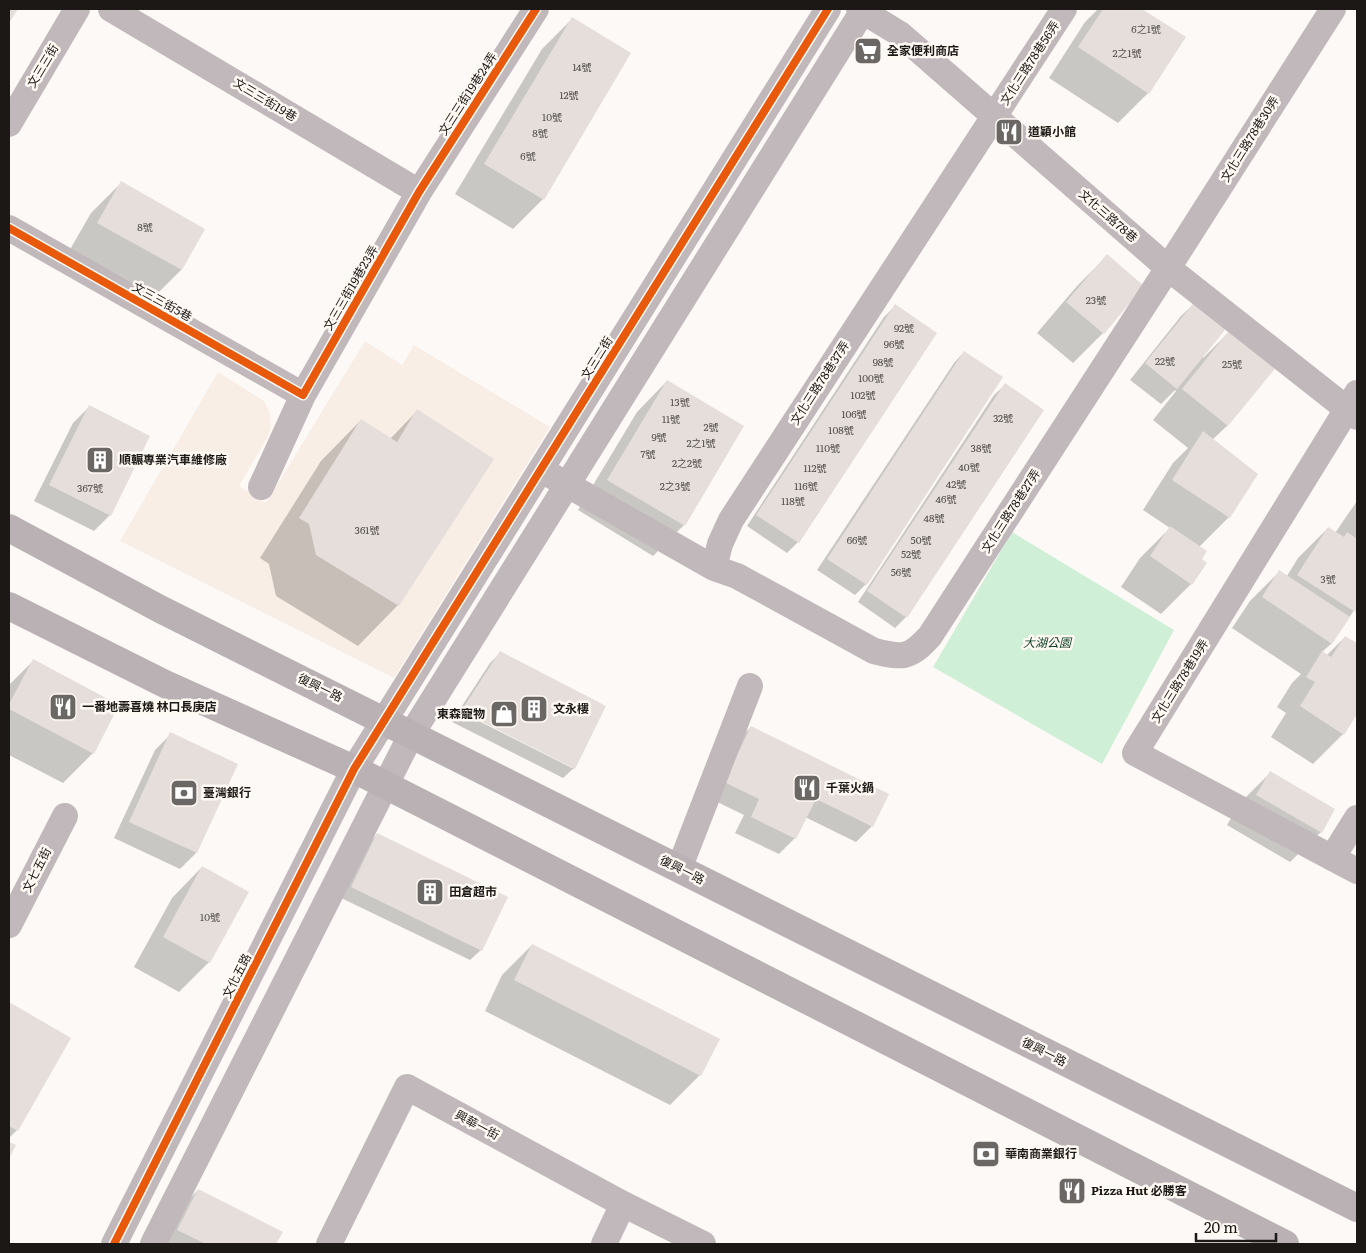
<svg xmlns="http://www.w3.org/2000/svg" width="1366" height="1253" viewBox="0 0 1366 1253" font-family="Literata,'Noto Sans TC',serif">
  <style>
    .built { fill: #f8eee5 }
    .green { fill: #cfefd7 }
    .shadow { fill: #0003 }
    .building { fill: #e5dedb }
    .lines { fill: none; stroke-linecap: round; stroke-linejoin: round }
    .minor { stroke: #c1b8bc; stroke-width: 26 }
    .major { stroke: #b9b1b4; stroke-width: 28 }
    .cycleway-casing { stroke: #fff9f3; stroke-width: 11 }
    .cycleway { stroke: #e8590c; stroke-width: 8 }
    .labels { text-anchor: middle; stroke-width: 5; stroke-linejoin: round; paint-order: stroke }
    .number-label { font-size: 10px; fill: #514d4a }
    .poi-label { font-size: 12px; font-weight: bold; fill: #1b1815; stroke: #fff9f3; text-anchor: start }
    .street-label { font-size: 12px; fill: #1b1815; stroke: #fff9f3 }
    .park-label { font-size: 12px; font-style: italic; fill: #093d22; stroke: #fff9f3 }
  </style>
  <rect width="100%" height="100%" fill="#fcf9f6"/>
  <!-- built -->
  <path class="built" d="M365 341 402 365 414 345 550 427 394 678 120 541 218 372 264 401 270 413 271 428 267 438 239 486 266 503Z"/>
  <!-- green -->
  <path class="green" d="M1012 532 1174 630 1102 764 933 667Z"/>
  <!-- shadow -->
  <path class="shadow" d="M1098 9H1140L1184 37 1148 93 1118 123 1049 78 1085 22Z
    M572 19 543 199 513 229 455 194 542 49Z
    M121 183 203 229 181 270 151 300 68 253 91 213Z
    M1107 256 1142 286 1103 333 1073 363 1037 333 1077 286Z
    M1197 301 1203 358 1232 329 1276 365 1227 426 1212 440 1229 517 1199 547 1191 584 1161 614 1121 587 1140 558 1170 528 1143 510 1173 463 1188 448 1153 420 1176 391 1175 390 1161 404 1130 380 1181 316Z
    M895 306 936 333 798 542 787 553 747 526 884 317Z
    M964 352 1002 377 866 584 855 595 817 570 954 363Z
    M667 381 742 427 684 525 653 556 578 510 637 412Z
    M1005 385 906 617 895 628 858 602 994 395Z
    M89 407 110 515 94 531 34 501 73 423Z
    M417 411 398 605 358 646 276 596 269 564 260 558 321 461 361 420 390 439Z
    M1357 501V606L1331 644 1322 652 1327 655 1345 637 1357 645V712L1343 734 1313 764 1271 737 1286 713 1277 707 1292 683 1301 674 1232 628 1250 601 1280 571 1287 576 1298 558 1328 528 1335 533Z
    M500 653 574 768 563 778 452 722 459 711 572 768V765L460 709 490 663Z
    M33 661 117 706 93 753 63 783 9 755V685Z
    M751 727 872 826 856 842 805 817 795 838 779 854 735 833 744 815 709 798 735 743Z
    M171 734 236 764 196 853 180 869 114 838 155 750Z
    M1270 773 1321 832 1290 862 1227 825 1240 803Z
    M377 834 481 950 470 960 341 898 367 845Z
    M202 867 247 892 209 962 179 992 134 967 172 898Z
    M532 945 700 1075 670 1105 485 1011 502 975Z
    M9 1004 69 1039 17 1130 9 1138Z
    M198 1190 281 1232 275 1244H156L168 1220Z"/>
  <!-- building -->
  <path class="building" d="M9 9H18L9 23Z
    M1103 9H1142L1186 37 1149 94 1078 47Z
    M572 17 631 53 544 200 484 164Z
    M121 181 205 229 182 270 97 223Z
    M1107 254 1144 286 1104 334 1066 302Z
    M1197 299 1229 325 1177 389 1145 363Z
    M895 304 937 333 799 543 756 515Z
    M1232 327 1278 365 1228 426 1182 389Z
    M964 351 1003 377 867 585 827 559Z
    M667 380 744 426 685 526 607 480Z
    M1005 383 1044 410 907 618 867 591Z
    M89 405 150 436 111 516 49 485Z
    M417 409 494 459 399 606 316 555 309 524 299 518 361 419 397 442Z
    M1203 431 1258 474 1230 518 1172 480Z
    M1170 526 1207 551 1202 559 1207 563 1192 585 1150 556Z
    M1328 527 1344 537 1347 532 1357 539V608L1355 612 1297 575Z
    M1279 570 1350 617 1332 644 1262 597Z
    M1345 636 1357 643V714L1344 735 1300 706 1315 682 1306 677 1322 651 1331 657Z
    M500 651 606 706 575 769 461 711Z
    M33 659 119 705 94 754 9 709V704Z
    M751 726 889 794 873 827 816 799 796 839 751 817 759 799 724 782Z
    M170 732 238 764 197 853 129 822Z
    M1270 771 1335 809 1322 833 1256 795Z
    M377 833 508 897 482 951 351 887Z
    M202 866 249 892 210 963 163 937Z
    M532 944 720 1039 701 1076 514 980Z
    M9 1002 71 1038 18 1131 9 1126Z
    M9 1142 16 1145 9 1159Z
    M198 1189 283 1232 276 1244H206L177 1230Z"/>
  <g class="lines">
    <!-- minor -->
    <path class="minor" d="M111 9 419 192
      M859 9 900 34 1168 268 1357 417
      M1064 9 731 520 720 544 714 568 737 576 874 651C903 658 909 659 930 636L1168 268 1333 9
      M9 124 77 9
      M9 228 303 395
      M1357 393 1135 753 1357 871
      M552 476 714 568
      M261 487 303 395 419 192 536 9
      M1332 858 1357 818
      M679 869 750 686
      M9 925 65 816
      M114 1244 354 769 828 9
      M153 1244 411 735 864 9
      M329 1244 407 1087 623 1204 703 1244
      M604 1244 623 1204"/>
    <!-- major -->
    <path class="major" d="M9 528 160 609 1357 1208
      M9 606 165 684 354 769 1285 1244"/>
    <defs>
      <path id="cycleway" d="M9 228 303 395 419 192 536 9
        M114 1244 354 769 828 9"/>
    </defs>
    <!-- cycleway casing -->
    <use href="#cycleway" class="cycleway-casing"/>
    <!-- cycleway -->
    <use href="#cycleway" class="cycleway"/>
  </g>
  <!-- icons -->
  <defs>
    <symbol id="supermarket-square" viewBox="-11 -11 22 22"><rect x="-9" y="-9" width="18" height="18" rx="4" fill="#6a6764" stroke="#fff9f3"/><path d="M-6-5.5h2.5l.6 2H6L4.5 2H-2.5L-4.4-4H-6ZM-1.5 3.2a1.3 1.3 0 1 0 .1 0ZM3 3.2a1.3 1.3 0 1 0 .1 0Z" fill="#fff"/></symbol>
    <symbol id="restaurant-square" viewBox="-11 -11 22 22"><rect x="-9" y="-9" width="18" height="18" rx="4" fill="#6a6764" stroke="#fff9f3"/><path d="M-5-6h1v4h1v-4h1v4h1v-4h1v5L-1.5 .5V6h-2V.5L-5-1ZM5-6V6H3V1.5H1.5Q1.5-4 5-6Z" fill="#fff"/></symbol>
    <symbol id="building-square" viewBox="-11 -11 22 22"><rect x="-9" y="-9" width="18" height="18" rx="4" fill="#6a6764" stroke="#fff9f3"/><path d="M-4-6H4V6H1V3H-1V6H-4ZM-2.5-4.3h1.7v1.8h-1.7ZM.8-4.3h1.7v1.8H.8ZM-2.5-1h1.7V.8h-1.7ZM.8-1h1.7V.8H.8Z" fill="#fff"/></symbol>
    <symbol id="shop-square" viewBox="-11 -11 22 22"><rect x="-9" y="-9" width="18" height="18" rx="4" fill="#6a6764" stroke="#fff9f3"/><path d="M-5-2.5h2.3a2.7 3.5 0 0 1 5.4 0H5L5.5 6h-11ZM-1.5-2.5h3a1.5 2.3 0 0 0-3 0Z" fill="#fff"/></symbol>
    <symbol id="bank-square" viewBox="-11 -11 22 22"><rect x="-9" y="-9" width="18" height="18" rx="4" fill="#6a6764" stroke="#fff9f3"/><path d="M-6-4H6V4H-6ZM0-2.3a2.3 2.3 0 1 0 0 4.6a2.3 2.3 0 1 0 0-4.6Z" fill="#fff"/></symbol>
  </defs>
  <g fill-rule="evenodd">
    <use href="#supermarket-square" x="852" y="35" width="32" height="32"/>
    <use href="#restaurant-square" x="993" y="116" width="32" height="32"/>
    <use href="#building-square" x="84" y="444" width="32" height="32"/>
    <use href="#restaurant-square" x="47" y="691" width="32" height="32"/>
    <use href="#building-square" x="518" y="693" width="32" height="32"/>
    <use href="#shop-square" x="488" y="698" width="32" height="32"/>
    <use href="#restaurant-square" x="791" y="772" width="32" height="32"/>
    <use href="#bank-square" x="168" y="777" width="32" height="32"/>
    <use href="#building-square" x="414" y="876" width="32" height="32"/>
    <use href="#bank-square" x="970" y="1138" width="32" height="32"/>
    <use href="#restaurant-square" x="1056" y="1175" width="32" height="32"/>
  </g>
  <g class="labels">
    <!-- number labels -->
    <g class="number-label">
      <text x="1146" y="33">6之1號</text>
      <text x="1127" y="57">2之1號</text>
      <text x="582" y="71">14號</text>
      <text x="569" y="99">12號</text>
      <text x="552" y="121">10號</text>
      <text x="540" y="137">8號</text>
      <text x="528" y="160">6號</text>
      <text x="145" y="231">8號</text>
      <text x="1096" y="304">23號</text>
      <text x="904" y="332">92號</text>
      <text x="894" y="348">96號</text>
      <text x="1165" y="365">22號</text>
      <text x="883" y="366">98號</text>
      <text x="1232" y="368">25號</text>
      <text x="871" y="382">100號</text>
      <text x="863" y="399">102號</text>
      <text x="680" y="406">13號</text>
      <text x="854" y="418">106號</text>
      <text x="1003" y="422">32號</text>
      <text x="671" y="423">11號</text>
      <text x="711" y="431">2號</text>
      <text x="841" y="434">108號</text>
      <text x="659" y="441">9號</text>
      <text x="701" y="447">2之1號</text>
      <text x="828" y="452">110號</text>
      <text x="981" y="452">38號</text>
      <text x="648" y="458">7號</text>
      <text x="687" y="467">2之2號</text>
      <text x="969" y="471">40號</text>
      <text x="815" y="472">112號</text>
      <text x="956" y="488">42號</text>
      <text x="675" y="490">2之3號</text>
      <text x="806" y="490">116號</text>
      <text x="90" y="492">367號</text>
      <text x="946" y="503">46號</text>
      <text x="793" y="505">118號</text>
      <text x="934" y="522">48號</text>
      <text x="367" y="534">361號</text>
      <text x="857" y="544">66號</text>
      <text x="921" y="544">50號</text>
      <text x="911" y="558">52號</text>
      <text x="901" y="576">56號</text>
      <text x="1328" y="583">3號</text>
      <text x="210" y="921">10號</text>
    </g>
    <!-- poi labels -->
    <g class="poi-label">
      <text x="887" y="55">全家便利商店</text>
      <text x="1028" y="136">道穎小館</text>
      <text x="119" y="464">順輾專業汽車維修廠</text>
      <text x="82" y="711">一番地壽喜燒 林口長庚店</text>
      <text x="553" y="713">文永樓</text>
      <text x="485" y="718" text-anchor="end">東森寵物</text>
      <text x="826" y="792">千葉火鍋</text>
      <text x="203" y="797">臺灣銀行</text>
      <text x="449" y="896">田倉超市</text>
      <text x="1005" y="1158">華南商業銀行</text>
      <text x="1091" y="1195">Pizza Hut 必勝客</text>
    </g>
    <!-- street labels -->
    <g class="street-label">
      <text transform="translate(1030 63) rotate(-57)" y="4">文化三路78巷56弄</text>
      <text transform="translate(43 66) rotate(-59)" y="4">文三三街</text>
      <text transform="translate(468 94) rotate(-57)" y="4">文三三街19巷24弄</text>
      <text transform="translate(265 100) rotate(31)" y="4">文三三街19巷</text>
      <text transform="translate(1250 139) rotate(-58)" y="4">文化三路78巷30弄</text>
      <text transform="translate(1108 216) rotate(41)" y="4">文化三路78巷</text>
      <text transform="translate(351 288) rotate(-60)" y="4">文三三街19巷23弄</text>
      <text transform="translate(162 302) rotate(29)" y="4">文三三街5巷</text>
      <text transform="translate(597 358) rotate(-58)" y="4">文三二街</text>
      <text transform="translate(820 383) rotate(-57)" y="4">文化三路78巷37弄</text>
      <text transform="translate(1011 511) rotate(-57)" y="4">文化三路78巷27弄</text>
      <text transform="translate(1180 681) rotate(-58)" y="4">文化三路78巷19弄</text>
      <text transform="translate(320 688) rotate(26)" y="4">復興一路</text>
      <text transform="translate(37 870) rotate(-63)" y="4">文七五街</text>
      <text transform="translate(682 870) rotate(27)" y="4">復興一路</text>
      <text transform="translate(237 976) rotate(-63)" y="4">文化五路</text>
      <text transform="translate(1044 1052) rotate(27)" y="4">復興一路</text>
      <text transform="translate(477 1125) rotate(28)" y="4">興華一街</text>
    </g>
    <!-- park labels -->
    <g class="park-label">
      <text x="1047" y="647">大湖公園</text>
    </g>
  </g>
  <!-- border -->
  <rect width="1366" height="1253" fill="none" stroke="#1b1815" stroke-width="20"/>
  <!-- scale -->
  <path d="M1196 1233v8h80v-8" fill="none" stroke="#1b1815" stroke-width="2.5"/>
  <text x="1204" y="1233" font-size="15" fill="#1b1815" stroke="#fff9f3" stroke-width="4" paint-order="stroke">20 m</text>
</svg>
